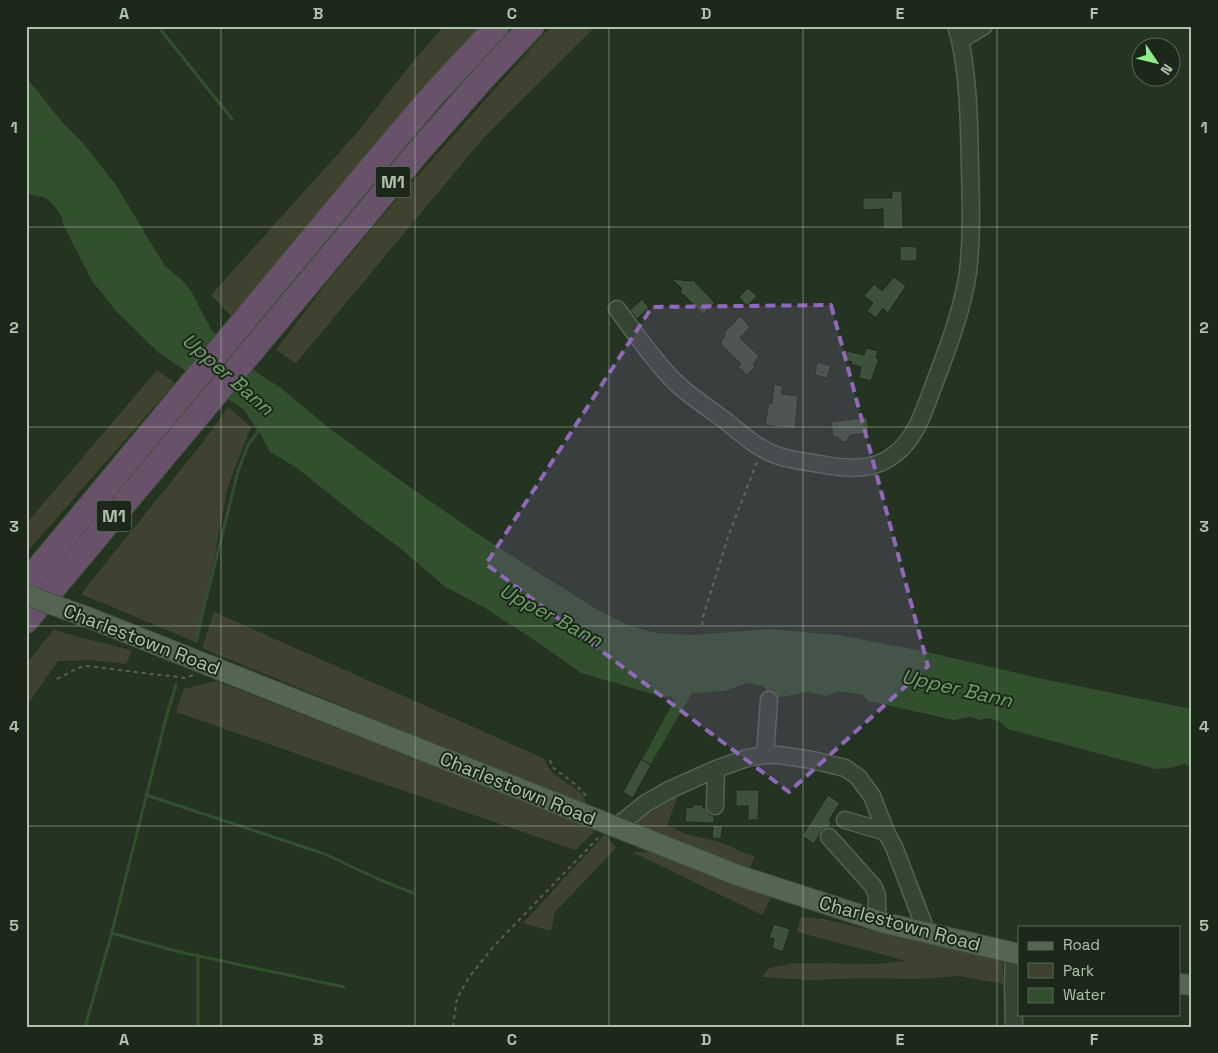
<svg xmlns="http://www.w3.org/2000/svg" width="1218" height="1053" viewBox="0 0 1218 1053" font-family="'Space Grotesk',sans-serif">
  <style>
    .green { fill: #404230 }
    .water { fill: #324f2e }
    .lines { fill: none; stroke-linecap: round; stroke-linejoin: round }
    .stream { stroke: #324f2e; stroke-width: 3 }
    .building { fill: #3d523a; stroke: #1e2b1c }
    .minor-casing { stroke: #536352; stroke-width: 19 }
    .major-casing { stroke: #3f4f3e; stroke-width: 22 }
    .highway-casing { stroke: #414f3f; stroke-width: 26 }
    .path { stroke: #58614d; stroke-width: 2; stroke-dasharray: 4 4; stroke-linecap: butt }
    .minor { stroke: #364534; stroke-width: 16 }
    .major { stroke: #546552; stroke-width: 20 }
    .highway { stroke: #68526a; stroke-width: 24 }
    .major-bridge-casing { stroke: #3f4f3e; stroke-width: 22; stroke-linecap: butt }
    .major-bridge { stroke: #546552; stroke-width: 20 }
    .marked { fill: #9068b8; fill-opacity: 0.2; stroke: #9068b8; stroke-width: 4; stroke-dasharray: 10 6; stroke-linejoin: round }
    .grid { fill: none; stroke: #b0c2ae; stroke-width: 1; stroke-opacity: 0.55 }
    .labels { text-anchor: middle; stroke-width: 4; stroke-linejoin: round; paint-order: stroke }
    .shield { fill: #1c291a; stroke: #849482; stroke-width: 1 }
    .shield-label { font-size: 18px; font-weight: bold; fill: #b0c2ae }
    .street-label { font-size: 19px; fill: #b0c2ae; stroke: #1c291a }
    .water-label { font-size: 20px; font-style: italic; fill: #719e6a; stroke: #1c291a }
    .neatline { fill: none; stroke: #b0c2ae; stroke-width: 2 }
    .grid-label { font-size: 16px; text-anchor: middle; font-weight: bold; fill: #b0c2ae }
  </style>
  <rect width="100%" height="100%" fill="#243421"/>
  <!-- green -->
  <path class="green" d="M444 26H486L231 316 211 295 355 135 411 64Z
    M551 26H596L485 136 296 363 276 350 328 281 396 200Z
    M157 370 175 383 26 553V524Z
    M228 407 251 427 228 486 198 643 81 594 203 442Z
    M214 612 543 758C546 762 548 768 552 772 566 786 583 786 588 808L202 648Z
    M54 629C79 639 106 642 132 651L126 664 91 660 58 661 26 707V664Z
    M216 681 597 829 575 850 176 712 184 689Z
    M680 790 667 825 685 834 717 841 755 857 748 871 633 825 634 821Z
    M605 834 616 848 555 912 551 931 523 923Z
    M632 852H659L773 893 762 915Z
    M801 917 823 919 1003 961V984L959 976 916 979 870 978 810 980 762 977 769 968 795 963 875 964 907 961 797 932Z"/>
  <!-- water -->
  <path class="water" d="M26 77 63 123 83 143 116 185 165 266 181 279 191 291 212 331 256 372 281 388 329 428 400 480 476 533 596 609 627 625 656 633 693 635 769 629 838 635 927 652 1038 678 1192 709V767L1184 764 1170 768 1156 769 1008 729 999 721 987 718 980 720 970 717 954 720 868 701 863 695 847 692H836L826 696 808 692 781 697 769 696 764 686 747 683 725 691 692 693 650 765 642 760 674 701 671 696 663 697 581 673 536 641 485 608 444 586 400 548 358 517 297 468 270 452 261 435 243 409 159 353 117 312 92 281 62 222 63 220C59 212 52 200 43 197 38 196 32 195 26 193Z"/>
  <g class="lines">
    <!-- stream -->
    <path class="stream" d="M160 26 161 30 232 119
      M197 636 238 471 248 445 261 427
      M146 795 325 854 378 879 413 893
      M111 933 180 952 344 987
      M198 956V1027
      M85 1027 111 936 166 718 176 685"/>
  </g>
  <!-- building -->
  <path class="building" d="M892 191H902L903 229H883V209L863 210V198H892Z
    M900 246 917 247V261H900Z
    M894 277 906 286 888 313 883 308 876 318 867 311 873 303 864 296 874 284 882 291Z
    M672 279 691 281 693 280 715 303 703 314 684 295H681V288Z
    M748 288 757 296 747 306 739 297Z
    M642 299 649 308 637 319 630 310Z
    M740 316 750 327 740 338 759 356 753 365 755 367 747 375 738 366 741 364 721 344 722 339 726 335 724 333Z
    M866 348 878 351 876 358 879 359 871 381 859 378 861 367 851 364 852 362 844 360 847 351 864 355Z
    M817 362 831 366 827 378 815 375Z
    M774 384 783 386 781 394 798 396 795 429 765 425 769 403 772 404Z
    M867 417 869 433 850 435 847 441 844 442 837 437H833L831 422Z
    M641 759 651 765 633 798 623 792Z
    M736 790H759L758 820H748V806H736Z
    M828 795 840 803 829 820 832 822 829 827 822 830 814 844 802 836Z
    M692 805H703V808H706L709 814 714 816V823L685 822 686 807 692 808Z
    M713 825 723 826 721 839 712 838Z
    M774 924 790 929 783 952 772 948 774 939 769 937Z"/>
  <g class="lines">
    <defs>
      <path id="minor" d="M956 26 960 40 984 26
        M617 309C636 334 653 360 675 382 691 397 710 409 727 422 743 435 759 450 779 456 794 461 810 462 825 465 849 469 875 471 895 454 916 438 924 411 933 387 946 353 963 309 968 272 972 238 971 202 970 168 969 125 969 82 960 40
        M765 755 769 700
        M715 806 716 769
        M845 820 886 832
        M616 827 646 803 669 790 716 769 747 758 765 755H779L812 760 845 768 858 777 872 796 886 832 894 847 927 933
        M829 837 873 886 877 895V921
        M1014 1027 1013 984 1014 953"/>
      <path id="major" d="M87 617 737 875 885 923 1019 954
        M1179 984 1192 985"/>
      <path id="highway" d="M26 583 365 175 433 95 497 26
        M26 621 418 152 484 77 532 26"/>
    </defs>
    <!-- minor casing -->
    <use href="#minor" class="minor-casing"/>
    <!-- major casing -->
    <use href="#major" class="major-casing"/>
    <!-- highway casing -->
    <use href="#highway" class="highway-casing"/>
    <!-- path -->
    <path class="path" d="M702 625 703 617 729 534 757 462
      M57 679 78 668 87 666 185 678 193 675
      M550 760 552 767 575 784 588 798
      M453 1027 457 998 470 976 493 947 598 838"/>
    <!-- minor -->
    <use href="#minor" class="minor"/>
    <!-- major -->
    <use href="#major" class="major"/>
    <!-- highway -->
    <use href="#highway" class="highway"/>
    <defs>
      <path id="major-bridge" d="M26 595 87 617"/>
    </defs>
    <!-- major-bridge casing -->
    <use href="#major-bridge" class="major-bridge-casing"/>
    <!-- major-bridge -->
    <use href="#major-bridge" class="major-bridge"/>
  </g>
  <!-- marked area -->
  <path class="marked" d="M831 305 928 666 789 792 486 564 652 307Z"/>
  <!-- grid -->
  <path class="grid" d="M221 26V1027M415 26V1027M609 26V1027M803 26V1027M997 26V1027M26 227H1192M26 427H1192M26 626H1192M26 826H1192"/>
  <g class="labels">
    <!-- shield labels -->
    <g class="shield">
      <rect x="375.5" y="166.5" width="35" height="31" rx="4"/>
      <rect x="96.5" y="500.5" width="35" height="31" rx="4"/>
    </g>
    <g class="shield-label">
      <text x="393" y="188">M1</text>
      <text x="114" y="522">M1</text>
    </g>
    <!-- street labels -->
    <g class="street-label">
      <text transform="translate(142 639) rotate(21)" y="7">Charlestown Road</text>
      <text transform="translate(518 788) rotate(22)" y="7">Charlestown Road</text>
      <text transform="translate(900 923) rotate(15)" y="7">Charlestown Road</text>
    </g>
    <!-- water labels -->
    <g class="water-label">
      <text transform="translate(228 374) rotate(41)" y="7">Upper Bann</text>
      <text transform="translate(551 615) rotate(28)" y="7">Upper Bann</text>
      <text transform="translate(957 688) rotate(13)" y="7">Upper Bann</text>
    </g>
  </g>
  <!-- border -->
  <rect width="1218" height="1053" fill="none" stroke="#1c291a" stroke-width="55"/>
  <!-- legend -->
  <rect x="1018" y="926" width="162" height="90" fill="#1c291a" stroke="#576655"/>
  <rect x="1028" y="942" width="25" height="8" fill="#546552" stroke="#576655"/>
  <text x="1063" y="950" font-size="15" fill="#b0c2ae">Road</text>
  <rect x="1028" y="963" width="25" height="15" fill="#404230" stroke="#576655"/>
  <text x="1063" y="976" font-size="15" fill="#b0c2ae">Park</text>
  <rect x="1028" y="988" width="25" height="15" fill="#324f2e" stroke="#576655"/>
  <text x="1063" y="1000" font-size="15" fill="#b0c2ae">Water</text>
  <!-- north arrow -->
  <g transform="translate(1156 62) rotate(125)"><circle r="24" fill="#1c291a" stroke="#576655"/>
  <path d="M0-4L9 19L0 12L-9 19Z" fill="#90ed88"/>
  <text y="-8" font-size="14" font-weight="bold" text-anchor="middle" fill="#b0c2ae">N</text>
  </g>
  <rect x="28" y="28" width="1162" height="998" class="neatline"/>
  <g class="grid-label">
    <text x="124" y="19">A</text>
    <text x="318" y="19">B</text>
    <text x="512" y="19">C</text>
    <text x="706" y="19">D</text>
    <text x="900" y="19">E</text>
    <text x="1094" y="19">F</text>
    <text x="14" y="133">1</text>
    <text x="1204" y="133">1</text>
    <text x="14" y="333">2</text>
    <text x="1204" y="333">2</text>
    <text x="14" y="532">3</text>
    <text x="1204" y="532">3</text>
    <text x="14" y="732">4</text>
    <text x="1204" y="732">4</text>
    <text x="14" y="931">5</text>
    <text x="1204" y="931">5</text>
    <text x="124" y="1045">A</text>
    <text x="318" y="1045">B</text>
    <text x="512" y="1045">C</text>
    <text x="706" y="1045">D</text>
    <text x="900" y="1045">E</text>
    <text x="1094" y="1045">F</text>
  </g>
</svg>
